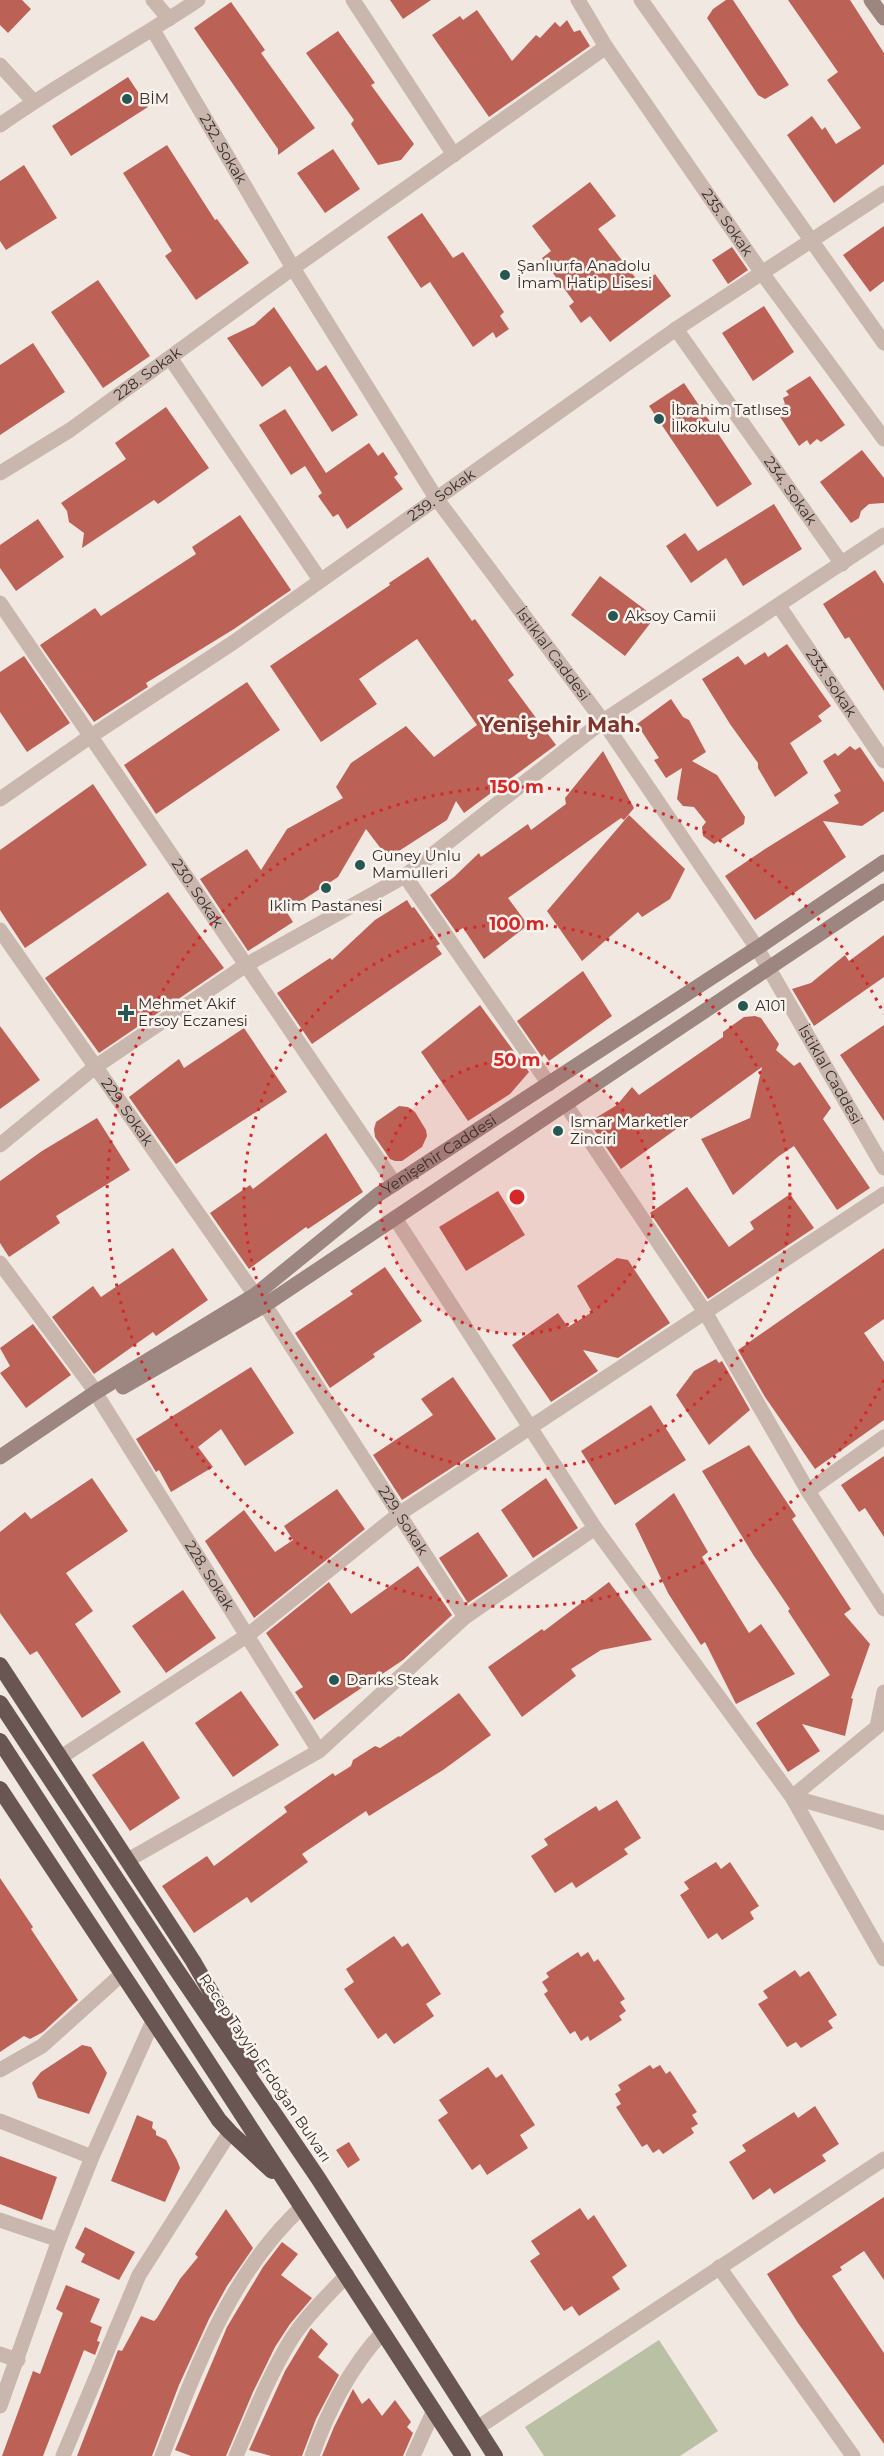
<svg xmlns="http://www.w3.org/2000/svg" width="884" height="2456" viewBox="0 0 884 2456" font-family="Montserrat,sans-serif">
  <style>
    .green { fill: #bac0a3 }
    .building { fill: #bc6156 }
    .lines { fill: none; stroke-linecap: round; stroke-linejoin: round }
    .minor { stroke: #c9b7ae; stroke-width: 15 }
    .tertiary { stroke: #c9b7ae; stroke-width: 15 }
    .secondary { stroke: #9d8680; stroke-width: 15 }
    .trunk { stroke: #695652; stroke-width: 16 }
    .ring { fill: none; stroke: #d62828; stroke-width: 3; stroke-dasharray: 3 6 }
    .poi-dot { fill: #255753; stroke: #f9f3ee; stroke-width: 2 }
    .labels { text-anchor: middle; stroke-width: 5; stroke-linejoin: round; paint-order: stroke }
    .poi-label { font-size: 15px; fill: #392e2c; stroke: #f9f3ee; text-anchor: start }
    .street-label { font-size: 15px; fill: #392e2c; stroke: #f9f3ee }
    .district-label { font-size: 21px; font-weight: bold; fill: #81342c; stroke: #f9f3ee }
    .centre { fill: #d62828; stroke: #f9f3ee; stroke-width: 3 }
    .ring-label { font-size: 18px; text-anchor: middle; font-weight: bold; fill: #d62828; stroke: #f9f3ee; stroke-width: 5; stroke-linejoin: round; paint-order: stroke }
  </style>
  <rect width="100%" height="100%" fill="#f2e8e2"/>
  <!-- green -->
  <path class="green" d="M659 2340 718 2431 680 2456H544L525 2427Z"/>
  <!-- building -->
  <path class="building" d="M0 0H22L31 9 8 33 0 25Z
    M390 0H431L403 19Z
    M726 0H733L789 85 765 99 758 95 707 18 713 9Z
    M788 0H850L884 53V164L834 203 787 135 812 116 822 130 825 127 836 144 861 128 827 80 838 72Z
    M231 2 265 50 261 53 315 128 278 155V149L194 28Z
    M477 10 512 61 536 35 540 38 555 22 560 27 567 20 574 32 580 30 590 46 489 117 432 35 460 16 463 20Z
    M338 31 375 83 371 85 414 144 401 160 378 165 351 124 354 120 306 53Z
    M128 77 148 107 71 156 52 126Z
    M167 145 215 220 217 219 249 263 196 300 165 256 172 251 123 173Z
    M333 149 360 189 325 213 297 173Z
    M24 165 57 218 6 250 0 241V181Z
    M590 182 616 216 598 229 641 285 655 274 671 296 610 342 590 316 581 323 569 306 574 302 542 258 551 251 532 226Z
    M422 213 453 258 463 252 504 312 500 316 509 329 496 338 493 332 473 347 430 282 421 288 387 237Z
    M884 226V281L870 292 843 255Z
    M732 247 748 270 728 284 712 260Z
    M98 280 150 356 103 388 51 312Z
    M764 306 794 352 753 381 722 333Z
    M274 307 317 371 326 365 358 415 332 432 290 366 262 387 227 338 254 325Z
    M33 343 65 392 0 435V365Z
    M810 376 845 425 821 442 817 439 810 445 807 440 799 446 775 409 785 404 783 398 789 395 786 391Z
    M684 383 752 484 717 507 649 406Z
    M166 407 209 468 158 504 154 500 82 548 84 533 69 522 67 511 61 503 126 459 115 443Z
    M285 409 326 473 369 443 378 456 383 452 398 474 394 477 403 489 347 529 338 514 333 517 318 496 322 493 305 466 291 475 259 425Z
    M862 450 884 478V503L869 504 861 511 859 518 851 523 820 482Z
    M774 504 802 549 743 586 726 558 691 583 666 546 685 533 698 551Z
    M240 515 291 590 234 629 146 683 148 687 94 722 40 645 95 608 101 616 196 554 192 547Z
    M38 519 64 557 16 591 0 568V545Z
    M428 557 472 621 475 619 514 675 508 680 556 745 464 813 456 801 447 820 388 858 366 829 338 877 286 911 293 922 248 951 200 879 247 849 261 870 287 829 343 798 336 787 351 763 406 726 434 757 477 725 417 639 359 679 377 704 321 742 270 666 390 585 389 583Z
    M875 570 884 584V691L849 637 845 639 823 604Z
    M600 576 655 617 625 656 571 615Z
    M787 644 831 706 818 716 822 721 790 743 808 773 775 797 758 768V763L730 724 702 679 738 656 745 665 765 652 768 657Z
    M24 656 70 723 27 752 0 712V672Z
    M247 682 280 730 156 814 124 765Z
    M671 699 683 717 689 720 706 752 692 761 717 775 745 817 744 824 714 844 703 836 702 827 706 822 694 807 683 806 677 799 682 768 666 778 654 760 659 758 637 724Z
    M850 746 855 750 860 747 884 782V811L862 826 823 821 846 857 755 920 725 876 765 849 839 803 834 795 841 791 823 761 835 753 838 756Z
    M603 751 634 808 624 820 621 818 508 898 528 925 484 959 463 928 456 932 430 895 454 877 479 853 481 857 528 824 531 830 566 804 565 798Z
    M93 784 147 865 25 948 0 910V850Z
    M629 815 685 869 670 899 642 917 638 912 582 961 547 911Z
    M168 892 224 968 99 1053 45 978Z
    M407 900 412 908 414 907 440 944 436 946 442 954 312 1044 277 993 330 958 332 960 375 920Z
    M884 935V977L814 1026 792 989 811 983 845 955 849 961Z
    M583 971 612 1016 549 1061 544 1054 542 1057 517 1021Z
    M480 1005 529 1072 510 1094 468 1121 421 1052Z
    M755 1016 761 1018 779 1044 776 1050 794 1066 800 1062 831 1108 823 1119 870 1188 837 1210 794 1146 779 1156 733 1195 701 1139 750 1118 762 1067 621 1169 589 1122 617 1105 632 1087 639 1095 723 1037V1032L744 1017Z
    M884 1025V1121L840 1055Z
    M0 1026 40 1080 0 1109Z
    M244 1028 287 1092 176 1164 129 1097 179 1059 184 1068Z
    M399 1106 408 1107 415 1112 426 1130 427 1136 422 1147 402 1161H395L390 1159 375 1137 374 1129 376 1122Z
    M97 1118 130 1170 56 1216 60 1223 9 1257 0 1243V1181L42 1151Z
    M326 1133 363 1192 308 1229 306 1227 249 1269 210 1213 250 1185 253 1189Z
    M687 1187 729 1247 754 1229 750 1222 790 1194 814 1228 708 1299 650 1213Z
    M498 1191 525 1235 466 1271 439 1227Z
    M173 1248 208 1300 156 1336 153 1332 94 1374 52 1317 93 1286 101 1297Z
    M884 1248V1319L864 1333 884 1362V1420L815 1469 765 1397 738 1350Z
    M617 1258 628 1260 670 1323 618 1358 583 1350 598 1371 551 1402 512 1345 558 1313 568 1327 592 1312 577 1286Z
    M385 1267 422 1321 373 1354 375 1357 330 1388 295 1333 353 1294 350 1291Z
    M33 1324 71 1375 26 1408 0 1373 10 1366 0 1348Z
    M716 1359 719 1363 722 1361 750 1410 709 1445 676 1395 694 1371Z
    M251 1367 294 1433 245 1466 221 1429 198 1447 213 1467 171 1492 159 1470 156 1472 136 1439Z
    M453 1377 496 1439 402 1500 373 1455 433 1415 421 1399Z
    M651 1405 686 1460 615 1505 581 1451Z
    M749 1445 796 1516 792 1519 851 1609 844 1614 870 1644 851 1698 853 1699 845 1736 802 1724 820 1751 788 1772 756 1723 830 1675 788 1611 790 1609 754 1556 702 1471Z
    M884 1456V1537L865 1508 859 1512 841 1485Z
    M92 1478 128 1531 66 1573 93 1611 75 1624 121 1692 82 1718 37 1651 30 1655 0 1613V1532L25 1512 31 1519Z
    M546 1478 578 1528 533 1558 501 1510Z
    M337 1489 365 1529 254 1618 205 1541 244 1510 275 1552 293 1540 284 1526Z
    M674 1493 708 1552 702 1557 749 1633 761 1624 795 1674 736 1704 705 1642 701 1645 668 1593 635 1524Z
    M478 1532 508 1576 468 1603 439 1558Z
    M418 1566 452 1615 403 1660 314 1720 295 1692 303 1687 266 1633 329 1582 351 1614Z
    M609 1582 652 1640 601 1650 571 1669 576 1676 522 1717 488 1667 542 1629 544 1631Z
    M183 1590 216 1638 166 1673 132 1626Z
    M241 1691 279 1745 233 1777 195 1723Z
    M459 1693 491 1735 443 1770 369 1816 366 1811 302 1854 308 1862 251 1903 247 1897 194 1933 162 1886 207 1856 214 1866 287 1812 284 1807 333 1773 335 1776 351 1766 353 1760 375 1746 380 1748 399 1736 400 1737Z
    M143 1741 180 1798 130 1831 92 1775Z
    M617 1800 641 1838 624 1849 628 1854 576 1888 572 1882 555 1893 531 1856 548 1845 544 1839 596 1806 599 1811Z
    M716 1862 721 1869 730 1862 759 1906 750 1912 754 1919 722 1940 717 1933 708 1939 680 1895 689 1889 684 1882Z
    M0 1878 33 1927 31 1929 78 2000 43 2032 30 2039 24 2036 0 2052Z
    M394 1936 402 1947 408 1943 441 1994 426 2004 434 2016 394 2044 386 2033 378 2039 344 1989 354 1982 346 1969Z
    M578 1952 581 1957 588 1952 594 1962 598 1959 625 1999 620 2002 626 2011 619 2016 622 2020 590 2041 588 2036 581 2041 575 2031 570 2034 544 1994 548 1991 542 1982 549 1977 546 1973Z
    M795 1970 800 1977 809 1971 837 2015 828 2021 833 2028 801 2048 796 2042 787 2047 758 2004 768 1998 763 1991Z
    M82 2045 91 2047 107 2073 89 2114 38 2098 32 2083 41 2072Z
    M650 2065 653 2069 660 2065 666 2074 670 2071 697 2112 692 2115 698 2124 691 2128 694 2133 663 2154 659 2149 653 2153 647 2144 642 2147 616 2107 621 2104 615 2094 621 2090 618 2085Z
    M488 2067 496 2078 502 2074 535 2125 520 2135 528 2148 487 2175 480 2164 472 2170 438 2120 448 2113 439 2100Z
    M815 2106 839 2144 822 2155 826 2161 774 2194 770 2188 753 2200 729 2162 746 2151 742 2145 777 2123 794 2112 798 2118Z
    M137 2115 153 2122 152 2128 156 2131V2135L166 2140 177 2160 180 2168 165 2202 111 2181Z
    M349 2142 360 2160 348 2168 336 2150Z
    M0 2156 57 2177 42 2220 0 2204Z
    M884 2197V2280L864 2251 840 2267 842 2270 832 2276 884 2353V2444L798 2323 767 2274Z
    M580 2208 588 2220 594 2215 627 2266 612 2277 620 2289 579 2316 572 2306 564 2311 530 2261 540 2254 531 2241Z
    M226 2209 253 2248 227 2286 209 2319 179 2385 152 2456H77L118 2350 122 2351 141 2316 154 2321 157 2318 180 2279 198 2257 195 2254Z
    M85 2227 135 2252 119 2280 81 2262 85 2254 75 2248Z
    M282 2242 298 2254 281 2275 312 2298 290 2324 275 2347 253 2392 226 2456H191L175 2450 227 2327 263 2267Z
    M66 2285 100 2299 90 2322 102 2327 97 2341 100 2342 95 2355 84 2350 43 2456H2L33 2371 40 2374 54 2336 63 2313 56 2309Z
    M311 2328 328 2344 318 2357 339 2375 316 2419 302 2456H271L249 2450 285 2371Z
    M353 2389 362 2404 369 2398 382 2416 395 2400 411 2422 407 2427 413 2433 403 2456H322L334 2427Z"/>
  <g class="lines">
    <!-- minor -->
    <g class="minor">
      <path d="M153 0 169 19"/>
      <path d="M353 0 454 155"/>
      <path id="s1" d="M578 0 606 47 762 273 884 439"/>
      <path d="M641 0 884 343"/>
      <path d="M0 65 33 101"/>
      <path id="s2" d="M676 329 842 564"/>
      <path d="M171 359 320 580"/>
      <path id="s3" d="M0 473 70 430 293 268 606 47"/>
      <path id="s4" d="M0 603 395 1184"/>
      <path id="s5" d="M779 606 884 761"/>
      <path id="s6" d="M0 799 91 736 234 642 676 329 884 193"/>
      <path d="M405 876 549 1084"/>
      <path id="s7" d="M0 930 255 1295"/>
      <path d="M566 1105 705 1312 808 1491 884 1609"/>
      <path d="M0 1145 95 1067 246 965 405 876 603 721 884 535"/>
      <path d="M395 1218 595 1528 792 1797 884 1959"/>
      <path d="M0 1263 96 1392"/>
      <path id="s8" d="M265 1305 465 1617"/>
      <path id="s9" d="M100 1400 319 1751"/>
      <path d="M808 1491 884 1437"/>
      <path d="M884 1692 877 1727 792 1797 884 1823"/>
      <path d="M128 1860 319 1751 465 1617 595 1528"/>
      <path d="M0 2070 42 2046 122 1974"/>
      <path d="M0 2121 92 2157"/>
      <path d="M0 2220 59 2240"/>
      <path d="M719 2267 853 2456"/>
      <path d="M0 2354 18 2360"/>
      <path d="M0 2406 59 2240 92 2157 153 2021"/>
      <path d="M477 2428 884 2159"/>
      <path d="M63 2456 139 2275 230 2132"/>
      <path d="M162 2456C196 2368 231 2272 302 2207"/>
      <path d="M236 2456C253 2416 269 2375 292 2338 307 2315 328 2295 347 2275"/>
      <path d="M312 2456C327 2412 351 2366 383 2332"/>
      <path d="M413 2456 434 2410"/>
    </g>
    <!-- tertiary -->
    <g class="tertiary">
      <path id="s10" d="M153 30 293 268 436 498 603 721 757 948 884 1168"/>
      <path d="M0 125C64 80 133 43 198 0"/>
      <path d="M61 1757 248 1635 399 1514 884 1194"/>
    </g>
    <!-- secondary -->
    <g class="secondary">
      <path d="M871 0 884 18"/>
      <path d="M123 1387 265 1305 884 891"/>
      <path id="s11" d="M0 1457 96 1392 255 1295 379 1194 757 948 884 862"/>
    </g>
    <!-- trunk -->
    <path class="trunk" d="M0 1665 193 1961 253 2065
      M0 1703 176 1969 318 2178 495 2456
      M0 1741 463 2456
      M0 1789 219 2120 230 2132 272 2171"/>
  </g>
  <!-- distance rings -->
  <circle cx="517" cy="1197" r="137" fill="#d62828" fill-opacity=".12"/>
  <g class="ring">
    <circle cx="517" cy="1197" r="137"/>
    <circle cx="517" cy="1197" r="273"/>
    <path d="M884 1380A410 410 0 1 1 884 1014"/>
  </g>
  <!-- markers -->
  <g class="poi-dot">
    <circle cx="127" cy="99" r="6"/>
    <circle cx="505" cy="275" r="6"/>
    <circle cx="659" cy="419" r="6"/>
    <circle cx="613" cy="616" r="6"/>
    <circle cx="360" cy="865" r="6"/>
    <circle cx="326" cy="888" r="6"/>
    <circle cx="743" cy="1006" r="6"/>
    <path d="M123 1004h6v6h6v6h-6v6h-6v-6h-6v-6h6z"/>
    <circle cx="558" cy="1131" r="6"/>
    <circle cx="334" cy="1680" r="6"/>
  </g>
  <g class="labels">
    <!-- poi labels -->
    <g class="poi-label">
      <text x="139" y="104">BİM</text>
      <text x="517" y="271">Şanlıurfa Anadolu<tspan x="517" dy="17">İmam Hatip Lisesi</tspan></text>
      <text x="671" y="415">İbrahim Tatlıses<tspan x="671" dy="17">İlkokulu</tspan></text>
      <text x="625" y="621">Aksoy Camii</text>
      <text x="372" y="861">Guney Unlu<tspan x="372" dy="17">Mamulleri</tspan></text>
      <text x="326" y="911" text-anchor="middle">Iklim Pastanesi</text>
      <text x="138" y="1009">Mehmet Akif<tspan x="138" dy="17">Ersoy Eczanesi</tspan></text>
      <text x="755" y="1011">A101</text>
      <text x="570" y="1127">Ismar Marketler<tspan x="570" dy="17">Zinciri</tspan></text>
      <text x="346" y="1685">Darıks Steak</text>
    </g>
    <!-- street labels -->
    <g class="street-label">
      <text dy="5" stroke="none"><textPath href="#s10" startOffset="138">232. Sokak</textPath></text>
      <text dy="5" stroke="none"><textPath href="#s1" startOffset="268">235. Sokak</textPath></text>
      <text dy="5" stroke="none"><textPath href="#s3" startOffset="178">228. Sokak</textPath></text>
      <text dy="5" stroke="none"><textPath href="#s2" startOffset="198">234. Sokak</textPath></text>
      <text dy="5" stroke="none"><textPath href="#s6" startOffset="536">239. Sokak</textPath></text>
      <text dy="5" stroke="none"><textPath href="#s10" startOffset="742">İstiklal Caddesi</textPath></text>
      <text dy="5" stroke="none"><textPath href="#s5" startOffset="93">233. Sokak</textPath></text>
      <text dy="5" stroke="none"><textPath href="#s4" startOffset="351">230. Sokak</textPath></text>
      <text dy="5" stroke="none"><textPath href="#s10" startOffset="1246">İstiklal Caddesi</textPath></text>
      <text dy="5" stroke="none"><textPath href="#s7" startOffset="222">229. Sokak</textPath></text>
      <text dy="5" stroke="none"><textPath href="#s11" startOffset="534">Yenişehir Caddesi</textPath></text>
      <text dy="5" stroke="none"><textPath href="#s8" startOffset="256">229. Sokak</textPath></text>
      <text dy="5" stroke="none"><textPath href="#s9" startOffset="207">228. Sokak</textPath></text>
      <text transform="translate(265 2068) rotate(56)" y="5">Recep Tayyip Erdoğan Bulvarı</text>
    </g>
    <!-- district labels -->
    <g class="district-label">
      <text x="560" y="732">Yenişehir Mah.</text>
    </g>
  </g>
  <circle cx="517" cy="1197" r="9" class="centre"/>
  <g class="ring-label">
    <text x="517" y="793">150 m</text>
    <text x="517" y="930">100 m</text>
    <text x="517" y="1066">50 m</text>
  </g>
</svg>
